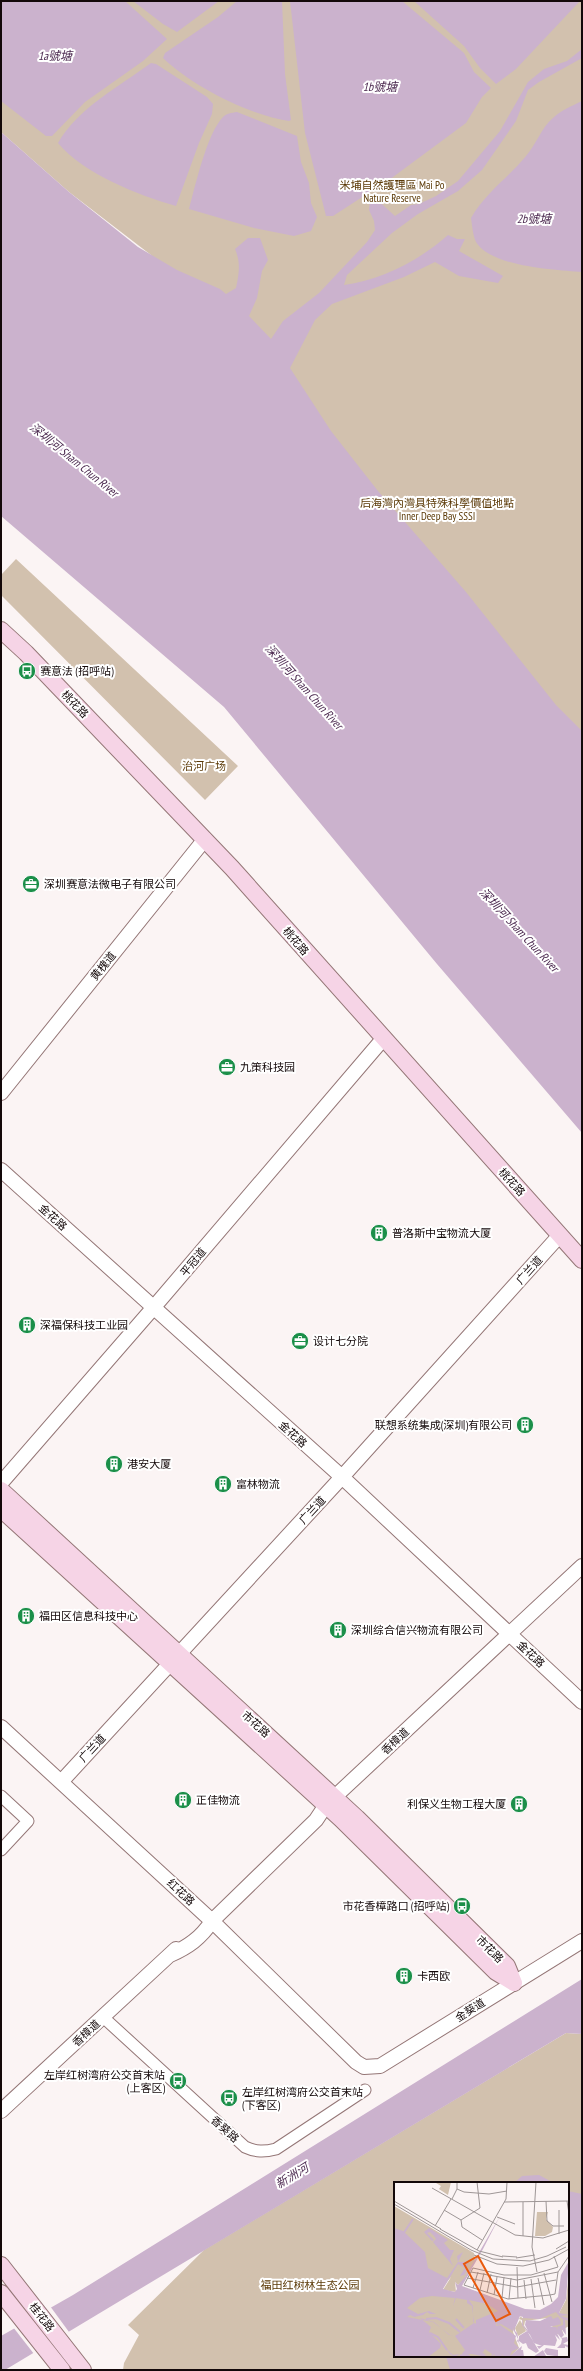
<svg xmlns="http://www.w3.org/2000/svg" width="583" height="2371" viewBox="0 0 583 2371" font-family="'PT Sans Narrow','Noto Sans SC',sans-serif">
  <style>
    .green { fill: #d2c1ae; fill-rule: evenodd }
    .water { fill: #cbb2cd }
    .pier { fill: #fbf4f4 }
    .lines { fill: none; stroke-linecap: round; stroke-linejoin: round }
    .minor-casing { stroke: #947676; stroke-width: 13 }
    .tertiary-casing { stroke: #947676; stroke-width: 16 }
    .secondary-casing { stroke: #947676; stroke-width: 18 }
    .minor { stroke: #fff; stroke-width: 11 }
    .tertiary { stroke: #fff; stroke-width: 14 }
    .secondary { stroke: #f6d4e6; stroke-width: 16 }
    .labels { text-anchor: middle; stroke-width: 4; stroke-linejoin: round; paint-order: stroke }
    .park-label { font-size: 11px; fill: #5b3906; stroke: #fff }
    .poi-label { font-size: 11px; fill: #130809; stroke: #fff; text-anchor: start }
    .street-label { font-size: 11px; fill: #130809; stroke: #fff }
    .water-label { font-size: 12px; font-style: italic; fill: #4d2b51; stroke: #fff }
    .inset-river { fill: none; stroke: #cbb2cd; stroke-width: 2 }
    .inset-road { fill: none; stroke: #9e9696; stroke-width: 1 }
    .view { fill: #e8590c; fill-opacity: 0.15; stroke: #e8590c; stroke-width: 2 }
    .inset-edge { fill: none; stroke: #130809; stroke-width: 2 }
  </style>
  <rect width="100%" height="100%" fill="#fbf4f4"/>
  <!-- green -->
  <path class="green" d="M1 1H582V843L151 255 69 192 1 132Z
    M16 559 238 766 205 800 1 595V575Z
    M566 2033 582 2034V2370H123L124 2363 139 2335 128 2325 204 2250ZM395 2183H568V2356H395Z"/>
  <!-- water -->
  <path class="water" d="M1 1H125L167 39 143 61 85 102 52 136H46L1 101Z
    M133 1H219L177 32 163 24Z
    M237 1H282L285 74 291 120 289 121C249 115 192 86 163 58L165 53 218 17Z
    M290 1H402L464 53 474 72 491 88 482 97 466 123 393 177 333 216H326L305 133Z
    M414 1H580L516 69 496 84 480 68 464 46Z
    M582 49V58L539 82 528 90 516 121 482 170 458 191 418 214 392 233 347 275 344 285C382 280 420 260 448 235L457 239H465L459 251 503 276 498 283 459 276 435 262 404 277 332 304 315 320 290 368 331 431 378 491 466 592 556 705 582 731V1133L437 964 224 707 1 516V132L69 192 138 247 177 270 220 289 226 294 236 288C239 273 241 263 235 249L248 238H260L268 260 262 271 257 298 249 316 271 339 283 321 319 293 367 242 375 230 374 221 369 210 370 200 375 198 395 216 411 205 419 204 436 196 458 181 500 131 528 82 544 69 567 61Z
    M151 63 156 64 207 97 213 104 212 114 199 143 176 206C138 195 84 174 58 143 78 108 120 86 151 63Z
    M582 101V272C556 270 491 267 476 242 473 236 472 225 471 218 485 193 508 178 526 156 536 145 541 128 553 118 561 110 572 106 582 101Z
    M237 112 297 136 301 162 309 183 311 203 317 217 311 231 294 236 254 228 189 209C195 187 207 133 223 117 227 113 231 113 237 112Z
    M582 1979V2034L566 2033 5 2370H1V2336L73 2295Z
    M539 2175 554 2183H514L522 2176Z
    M568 2191 582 2194V2370H450L446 2356H568Z"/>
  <!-- pier -->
  <path class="pier" d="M50 2306 69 2332 34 2354 13 2327Z"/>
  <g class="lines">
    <defs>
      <path id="minor" d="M1 1796 28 1821 1 1850
        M103 2017 245 2147C256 2152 264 2152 276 2149L365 2090"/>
      <path id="tertiary" d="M1 1093 205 839
        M1 1170 342 1477 582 1702
        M1 1483 154 1307 383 1039
        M1 1727 212 1921 356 2062 364 2067 380 2066 582 1941
        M61 1782 342 1477 560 1235
        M170 1955C188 1947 201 1938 212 1921L316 1820 326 1805 582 1566
        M1 2111 176 1949"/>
      <path id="secondary" d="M1 630 26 653 232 868 582 1260
        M1 1490 357 1818 507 1966 514 1983
        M1 1509 341 1819 496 1972 514 1983
        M1 2265 83 2370
        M1 2293 62 2370"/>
    </defs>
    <!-- minor casing -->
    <use href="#minor" class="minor-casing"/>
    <!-- tertiary casing -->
    <use href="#tertiary" class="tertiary-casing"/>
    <!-- secondary casing -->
    <use href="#secondary" class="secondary-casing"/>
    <!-- minor -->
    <use href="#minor" class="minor"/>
    <!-- tertiary -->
    <use href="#tertiary" class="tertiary"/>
    <!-- secondary -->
    <use href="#secondary" class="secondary"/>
  </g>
  <!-- icons -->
  <defs>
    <symbol id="bus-disc" viewBox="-11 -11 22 22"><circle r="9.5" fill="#1b8f49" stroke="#fff"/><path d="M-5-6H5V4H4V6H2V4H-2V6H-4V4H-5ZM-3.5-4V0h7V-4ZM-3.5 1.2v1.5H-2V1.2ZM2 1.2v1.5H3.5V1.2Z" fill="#fff"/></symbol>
    <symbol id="office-disc" viewBox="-11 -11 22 22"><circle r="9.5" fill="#1b8f49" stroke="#fff"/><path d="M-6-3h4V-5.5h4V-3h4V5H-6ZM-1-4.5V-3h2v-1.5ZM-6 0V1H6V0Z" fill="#fff"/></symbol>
    <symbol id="building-disc" viewBox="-11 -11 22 22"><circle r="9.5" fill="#1b8f49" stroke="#fff"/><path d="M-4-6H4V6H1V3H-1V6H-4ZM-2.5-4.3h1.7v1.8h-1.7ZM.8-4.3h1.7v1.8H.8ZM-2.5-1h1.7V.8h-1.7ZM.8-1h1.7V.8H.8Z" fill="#fff"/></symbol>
  </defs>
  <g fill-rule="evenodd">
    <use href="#bus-disc" x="17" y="661" width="20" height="20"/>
    <use href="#office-disc" x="21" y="874" width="20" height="20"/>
    <use href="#office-disc" x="217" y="1057" width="20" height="20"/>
    <use href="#building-disc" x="369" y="1223" width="20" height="20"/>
    <use href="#building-disc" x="17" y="1315" width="20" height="20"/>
    <use href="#office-disc" x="290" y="1331" width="20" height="20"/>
    <use href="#building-disc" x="515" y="1415" width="20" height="20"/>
    <use href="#building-disc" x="104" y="1454" width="20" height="20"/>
    <use href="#building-disc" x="213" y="1474" width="20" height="20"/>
    <use href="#building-disc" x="16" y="1606" width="20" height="20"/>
    <use href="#building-disc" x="328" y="1620" width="20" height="20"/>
    <use href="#building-disc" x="173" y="1790" width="20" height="20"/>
    <use href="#building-disc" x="509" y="1794" width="20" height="20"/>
    <use href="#bus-disc" x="452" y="1896" width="20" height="20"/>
    <use href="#building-disc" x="394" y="1966" width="20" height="20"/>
    <use href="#bus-disc" x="168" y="2071" width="20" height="20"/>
    <use href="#bus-disc" x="219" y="2088" width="20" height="20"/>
  </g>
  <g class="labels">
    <!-- park labels -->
    <g class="park-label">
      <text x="392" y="189">米埔自然護理區 Mai Po<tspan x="392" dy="13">Nature Reserve</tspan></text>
      <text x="437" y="507">后海灣內灣具特殊科學價值地點<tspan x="437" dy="13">Inner Deep Bay SSSI</tspan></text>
      <text x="204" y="770">治河广场</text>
      <text x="310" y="2289">福田红树林生态公园</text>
    </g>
    <!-- poi labels -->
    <g class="poi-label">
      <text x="40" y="675">赛意法 (招呼站)</text>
      <text x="44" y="888">深圳赛意法微电子有限公司</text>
      <text x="240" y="1071">九策科技园</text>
      <text x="392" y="1237">普洛斯中宝物流大厦</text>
      <text x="40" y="1329">深福保科技工业园</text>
      <text x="313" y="1345">设计七分院</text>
      <text x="512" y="1429" text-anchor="end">联想系统集成(深圳)有限公司</text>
      <text x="127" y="1468">港安大厦</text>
      <text x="236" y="1488">富林物流</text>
      <text x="39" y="1620">福田区信息科技中心</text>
      <text x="351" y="1634">深圳综合信兴物流有限公司</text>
      <text x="196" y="1804">正佳物流</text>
      <text x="506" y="1808" text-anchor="end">利保义生物工程大厦</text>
      <text x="449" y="1910" text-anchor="end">市花香樟路口 (招呼站)</text>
      <text x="417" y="1980">卡西欧</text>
      <text x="165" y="2079" text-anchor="end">左岸红树湾府公交首末站<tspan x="165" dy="13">(上客区)</tspan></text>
      <text x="242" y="2096">左岸红树湾府公交首末站<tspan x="242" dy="13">(下客区)</tspan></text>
    </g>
    <!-- street labels -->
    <g class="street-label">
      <text transform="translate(75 704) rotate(46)" y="4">桃花路</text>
      <text transform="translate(296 941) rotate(49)" y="4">桃花路</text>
      <text transform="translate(103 966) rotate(-51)" y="4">黄槐道</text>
      <text transform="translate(512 1182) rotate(48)" y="4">桃花路</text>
      <text transform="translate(53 1217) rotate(42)" y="4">金花路</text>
      <text transform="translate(193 1262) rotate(-50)" y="4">平冠道</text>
      <text transform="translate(529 1270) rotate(-48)" y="4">广兰道</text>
      <text transform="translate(293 1434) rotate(42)" y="4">金花路</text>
      <text transform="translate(312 1510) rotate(-47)" y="4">广兰道</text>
      <text transform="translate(531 1654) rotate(43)" y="4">金花路</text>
      <text transform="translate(256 1724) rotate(42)" y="4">市花路</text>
      <text transform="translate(395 1741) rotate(-43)" y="4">香樟道</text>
      <text transform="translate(92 1748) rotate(-47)" y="4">广兰道</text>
      <text transform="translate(181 1892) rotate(43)" y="4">红花路</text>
      <text transform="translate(490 1949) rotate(45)" y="4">市花路</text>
      <text transform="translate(470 2010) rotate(-32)" y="4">金葵道</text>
      <text transform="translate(86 2033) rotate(-43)" y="4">香樟道</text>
      <text transform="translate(225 2129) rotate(42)" y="4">香葵路</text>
      <text transform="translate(42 2317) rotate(52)" y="4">桂花路</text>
    </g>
    <!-- water labels -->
    <g class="water-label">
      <text x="55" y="60">1a號塘</text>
      <text x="380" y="91">1b號塘</text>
      <text x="534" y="223">2b號塘</text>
      <text transform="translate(74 460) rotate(39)" y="4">深圳河 Sham Chun River</text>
      <text transform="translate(304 687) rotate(48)" y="4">深圳河 Sham Chun River</text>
      <text transform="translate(519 930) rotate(47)" y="4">深圳河 Sham Chun River</text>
      <text transform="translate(292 2176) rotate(-31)" y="4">新洲河</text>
    </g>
  </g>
  <!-- overview -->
  <g transform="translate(394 2182)">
    <rect width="175" height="175" fill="#fbf4f4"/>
    <path d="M57 0 54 13 45 7 47 4 42 1ZM0 24 80 71 81 79 69 99 64 103 61 100 62 110 49 108 57 95 46 107 0 79ZM143 30H154L152 37 159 45 158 50 151 54H141ZM0 82 35 106 78 117 125 133 119 150 125 166 116 175H0ZM175 90V144L168 148 169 151 163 152 153 136 131 139 130 144 134 149 131 147 129 143 128 138 125 137 127 134 128 136 162 129 165 131 172 118ZM126 138 132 149 124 154 121 146Z" fill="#d2c1ae"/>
    <path d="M106 34 89 67 68 104 131 127 146 128 157 122 164 115 167 93 175 79 172 117 165 131 175 133 166 134 174 136 175 139 167 136 162 130 145 137 129 136V143L134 149 136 153 128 143 129 135 126 134 121 146V149L123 151 126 164 124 159 122 161 124 157 120 149V145L121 141 119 149 107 142 103 143 102 137V144L106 143 122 154 120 161 125 166 118 169 116 174 128 164 127 168H129L130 175H111L106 171 110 175H100L101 172 97 175 98 172 91 167 89 170 95 175 87 169 93 175 78 172H74L78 175H66V172L60 175 56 172 52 167 59 173 66 172 67 173 71 168 61 154 55 153 40 140 26 136 37 145 35 150 47 162 46 166 34 175H0V46L9 49 31 70 34 86 53 96 64 80 63 74 69 70 64 80H74L72 90 70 93 66 94 71 86 64 82 49 107 61 110 63 107 61 100 64 103 71 95ZM38 114 61 116 59 124 62 116 73 118V121L78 124 80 141 61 154 56 153 39 140 13 135 16 133 20 135 29 133 33 130 36 132H42L35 129 24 132 13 126 26 116ZM75 118 93 122 104 129 82 138V142L79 140V124ZM35 46 54 58 50 61 56 68H60L56 77 59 84 39 60 42 57 40 54 36 50 33 51 40 58 38 59 30 50ZM157 134 159 137 164 135 166 138 167 142 156 145H162L164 148 163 145 169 143V137H171L172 153 166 145 170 153 167 156 173 155 174 159 169 162 175 163V166L171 164V166H163L167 162 168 157 163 151 166 158 161 153 163 158 161 164 150 163 145 167 143 164H148L140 161 131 143 132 138 146 139ZM133 149 145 169 142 171 134 166 132 161 129 162 125 159V154ZM152 166 164 168V174H162L166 175H139L149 168 152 174H161L153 173 150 169Z" fill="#cbb2cd" fill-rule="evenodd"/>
    <path class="inset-river" d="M9 52 19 37M32 137 42 136 55 141 66 150M62 137 70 146M36 151 44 155 53 168"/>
    <path class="inset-road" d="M142 0 138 65 143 90M38 6 121 53 149 56 175 48M63 7 70 10 95 12 113 9M58 17 63 7V0M0 19 47 47M152 19 153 39 159 44H170M173 19 175 32M110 20 175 19M129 20V54M0 22 77 68 99 77 136 79 153 74 172 65M50 28 67 38M165 28V52M103 35 121 42M67 38 86 26 83 0M67 38 68 45 88 58M41 44 57 17M46 47 85 69 109 75M162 67 175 59M83 68 112 17 113 0M80 73 103 82 129 84 155 78 175 67M108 74 123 75M122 76 141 73M123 85 124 116M77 90 123 98 164 90M150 91 158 120M73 96 123 105 162 98M144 96 150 123M137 97 141 126M130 98 132 117M70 103 79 86 110 93H137L164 85 160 74M70 103 114 117 156 113 161 112 164 90 175 74M79 106 84 90M86 108 90 91M93 111 97 92M100 113 103 95M108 116 110 95M115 117 117 96"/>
    <path class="view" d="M84 74 116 132 102 139 70 82Z"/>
    <rect width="175" height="175" class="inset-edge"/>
  </g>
  <!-- border -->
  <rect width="583" height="2371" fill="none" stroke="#130809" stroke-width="4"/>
</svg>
